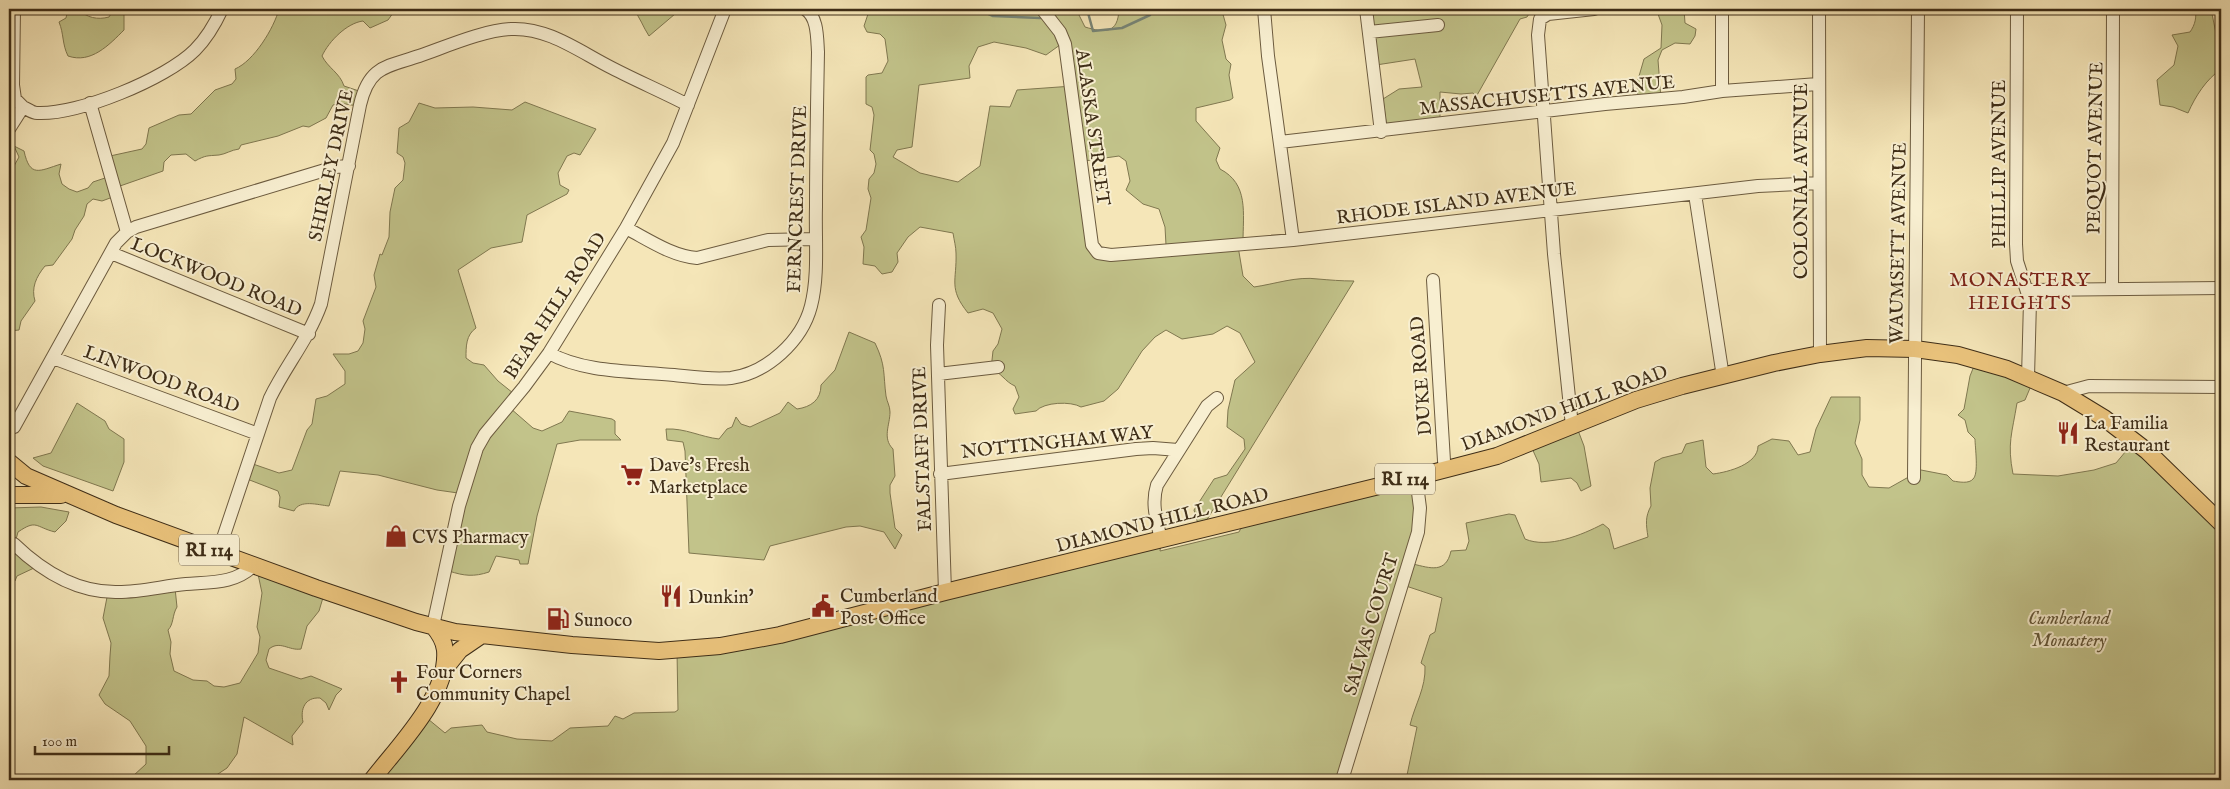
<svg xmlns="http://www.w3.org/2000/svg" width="2230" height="789" viewBox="0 0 2230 789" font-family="'IM FELL English',serif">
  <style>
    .green { fill: #c2c38a; stroke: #807850; fill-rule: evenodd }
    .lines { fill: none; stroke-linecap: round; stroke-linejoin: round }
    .stream { stroke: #778476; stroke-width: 2.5 }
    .minor-casing { stroke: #6c5b3f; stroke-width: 14 }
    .major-casing { stroke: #3e2d17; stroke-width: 18 }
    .minor { stroke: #f8efd1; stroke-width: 12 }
    .major { stroke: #eac37c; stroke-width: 16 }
    .labels { text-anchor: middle; stroke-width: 4; stroke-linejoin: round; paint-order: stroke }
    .shield { fill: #f8efd1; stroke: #76674f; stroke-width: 1 }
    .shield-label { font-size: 18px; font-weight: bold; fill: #3e2d17 }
    .street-label { font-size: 19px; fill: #3e2d17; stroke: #f8efd1 }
    .poi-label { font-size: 19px; fill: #3e2d17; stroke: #f8efd1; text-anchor: start }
    .park-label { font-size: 19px; font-style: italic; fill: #5f5234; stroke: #f8efd1 }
    .neighbourhood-label { font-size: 20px; letter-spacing: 1px; fill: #7a1f14; stroke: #f8efd1 }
  </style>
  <rect width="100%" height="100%" fill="#f5e6b8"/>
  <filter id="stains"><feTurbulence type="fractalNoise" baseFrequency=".004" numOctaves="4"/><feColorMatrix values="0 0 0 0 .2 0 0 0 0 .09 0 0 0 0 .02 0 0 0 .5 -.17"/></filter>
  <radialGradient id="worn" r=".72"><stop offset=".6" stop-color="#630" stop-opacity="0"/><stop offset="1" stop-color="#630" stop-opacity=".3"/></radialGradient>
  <!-- green -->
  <path class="green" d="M68 9H79C86 18 98 20 109 17L114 9H124V30C109 45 91 64 68 56 62 44 64 34 59 22L66 18Z
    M279 9H396L388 20 370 28 363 21C347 23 329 41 322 56 328 68 340 73 344 86L365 93 363 107 340 103 333 105 326 118 309 127 303 126 278 136 241 145 239 149C231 150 226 154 219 155 207 156 206 155 195 161L186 154 171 155 164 162 163 171 120 186 121 194 102 201 93 199 87 204 84 216 75 230 72 239 53 265 45 266C36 277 31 288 35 301L21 321 19 330 9 331V175L19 157 14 146 24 151C30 178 39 171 61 164L59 174 62 184 69 189 77 192 88 188 93 182 114 175 110 156 142 149 146 144 149 128 179 115 191 114 215 90 232 84 236 79 235 69C254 61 274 28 279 9Z
    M633 9H676L675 14 649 36C643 27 640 17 633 9Z
    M865 9H971L978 12 996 13 1001 9H1076L1085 27C1105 33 1118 34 1119 9H1212L1222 11 1226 25 1222 40 1226 59 1231 64 1229 75 1233 98 1230 100 1196 108V121L1220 148 1216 160 1220 169C1249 184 1243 213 1243 243L1238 246 1243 276 1254 287C1275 284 1297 276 1318 279 1330 280 1341 281 1354 281L1200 531 1194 510 1214 479 1227 475 1245 449 1244 439 1227 427 1228 410 1235 380 1255 362 1240 333 1227 326 1213 334 1182 339 1166 330 1155 337 1142 351 1118 389 1104 401 1081 407C1071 401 1044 402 1036 411L1015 414 1013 409 1019 397 1015 386C1005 382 1001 372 991 369L993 351 998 344 1002 329 993 313 983 309 968 313C948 288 957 281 956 253 956 247 954 240 953 233L920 227 908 237 897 253 898 262 892 272 882 274 875 266 863 264 864 247 861 237 866 230 871 198 868 189 869 179 874 173 876 164 874 154 870 150 874 115 872 107 866 104V77L868 75 882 73 888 61 885 39 880 34 867 32 864 26 868 14ZM994 42 1026 48 1046 55 1064 42 1073 86 1017 90 1010 107 990 106 980 166 958 182 920 173 893 157 897 150 912 147 919 85 970 78 969 66 978 47ZM1119 156 1126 161 1130 181 1126 190 1143 204 1159 209 1165 227 1166 245 1097 252 1084 161Z
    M1368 9H1401L1409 13 1421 9H1532L1527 17 1520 19 1476 97 1473 93 1461 94 1440 92V124L1387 130 1383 99 1399 89 1422 87 1415 59 1376 65Z
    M1648 9H1684L1685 23 1696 29 1695 36 1690 44 1675 43 1662 50 1658 60 1661 99 1638 102 1637 83 1644 59 1661 48 1662 25 1658 14Z
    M2195 9H2211L2221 58V69C2206 80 2196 95 2188 113L2173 107 2160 105 2157 80 2174 65 2178 46 2172 35 2190 32C2195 25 2197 17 2195 9Z
    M525 102 596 129 580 155 574 153 567 156 558 173 560 185 569 190 567 194 527 215 522 242 491 248 458 270 476 328C466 335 466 346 466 358L473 363 484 365 498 381 518 397 510 408 533 428 542 431 562 422 569 411 612 419 615 421V434L621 440H580L557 444 537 516 528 564H520L519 560 496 556 489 572C474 577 464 576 449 571L465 494 437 490 378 475 340 471 329 506C318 505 300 499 294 511L279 507 280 497 278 491 247 479 253 464 279 473 292 470 307 430 312 424 316 399 327 396 345 384V371L333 354H349L358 351 363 343 365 329 363 321 376 287 374 275 380 254 382 255 389 237 390 212 395 188 403 180 405 163 403 157 397 153 399 128 409 122 419 103 435 108 473 107 512 110Z
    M849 332 875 343C886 366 883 373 886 396 887 402 890 406 890 412 890 425 882 438 893 449L895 476 890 485V493L895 528 902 535 895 549 884 532 860 526 846 527 770 546 764 560 689 553 685 451 683 442 667 440 666 429C685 428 701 437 719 439L727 429 732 427 736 417 741 424 750 427 780 413 788 402 797 409C811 407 821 400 821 385L835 370Z
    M1976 361 2033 381 2025 400 2017 403C2012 434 2007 443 2013 474L2058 476 2094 470 2116 463 2136 439 2221 522V780H1406L1417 727 1410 725C1415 704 1426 688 1425 666L1421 663 1430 635 1435 632 1442 598 1406 586 1346 780H374L428 719 445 733 451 728 482 725 487 732 517 739 552 741 570 728 608 726 615 716 623 719 634 713 675 712 678 710 677 651 1161 543 1160 551 1239 532 1244 522 1419 477 1413 564C1430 568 1446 574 1451 551L1466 550 1469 541 1466 523 1509 514 1515 515 1525 539C1548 549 1582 535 1603 524L1609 529 1614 549 1648 537C1646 524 1645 517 1651 506L1650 488 1655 462 1662 458 1682 453 1686 444 1703 440 1706 467 1713 474C1729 472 1758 464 1758 446L1772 439 1789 441 1798 455 1810 452 1816 429 1831 397H1860V420L1855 443 1862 459V475L1869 487 1889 488 1921 470 1947 475 1953 481C1959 482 1969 484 1973 479 1979 474 1975 447 1975 439L1968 432 1965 420 1958 415 1964 409 1970 376Z
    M77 403 105 421 109 429 124 439V462L113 491 43 466 33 458 51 453Z
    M1576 425 1584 446 1591 486 1581 491 1577 483 1571 478 1541 482 1539 464 1531 446Z
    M41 507 69 512 66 521 55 532C35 527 37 519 18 532L15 543V554L26 556 34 568 17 576 15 581 9 577V508Z
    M258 574 325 591 319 611 307 626 301 649C289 651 280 640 269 649L266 660 269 668 301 679 311 676 342 689 336 695 329 710 326 703 320 698C305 697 300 709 303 722L292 736 293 745 244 717 237 754 227 768 209 780H134L133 776 146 764V746L130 721 105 704 99 695 109 676 110 656 111 643 103 618 108 592 175 588 177 607C172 615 174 624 168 630L171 642 170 654 174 671 193 680 207 681 214 686 224 687 240 683 258 653 260 637 257 627 262 593Z"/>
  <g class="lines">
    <!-- stream -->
    <path class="stream" d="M978 9 993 16 1040 18
      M1087 9 1093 31 1122 28 1150 15 1147 9
      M1057 13 1067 9"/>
    <defs>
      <path id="minor" d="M1042 9 1060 32 1065 44 1092 245 1098 253 1111 255 1293 240 1758 186 1819 183
        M1264 9 1268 56 1293 240
        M1366 9 1381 132
        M1722 9V91
        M1819 9 1820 354
        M2017 9 2016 244 2017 261 2030 301 2028 377
        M1369 32 1438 25
        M90 103 127 232
        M23 107C28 109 32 113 37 113 78 115 166 79 195 50 207 38 215 24 222 9
        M9 129 23 107 15 99 13 85 14 9
        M1280 142 1605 104 1683 97 1722 91 1818 84
        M1695 194 1723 377
        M626 228C649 240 672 256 697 258L768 240 815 239
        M111 253 309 334
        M1433 280 1444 461 1448 469
        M2112 289 2113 9
        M2027 290 2221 288
        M939 305 937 345 945 592
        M549 353C584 373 634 371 674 375 693 377 712 380 731 378 767 373 802 341 811 306 819 275 815 239 816 207 816 156 817 104 818 52 817 38 818 17 805 9
        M53 358 258 434
        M938 374 998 367
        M2063 393 2089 386 2221 387
        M1572 426 1554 254 1538 35 1540 19 1548 14 1594 9
        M14 427 116 243 127 232 136 227 335 167 349 166
        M940 474 1136 449 1153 448 1178 450
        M1914 478 1918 9
        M1161 540C1157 521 1151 504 1157 485L1207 406 1217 398
        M14 544C42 571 77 593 118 592 141 592 164 586 186 584 210 582 236 584 254 565
        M218 553 270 398C286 365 308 340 321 304L360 105C369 66 386 67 419 56 445 47 484 30 511 29 548 27 580 52 612 68 637 81 663 92 688 105
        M433 626 459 506 477 448 485 434 524 387 549 353 626 228 673 143 725 9
        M1342 780 1418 532 1420 508 1416 477"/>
      <path id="major" d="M9 462 26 476 116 515 316 588 416 622 455 632 572 645 659 651 720 646 780 635 945 592 1416 477 1497 456 1636 400 1682 386 1774 363 1820 354 1867 348 1915 349 1958 355 2007 369 2063 393 2104 418 2147 451 2221 523
        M9 495H61
        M444 670 460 650 482 635
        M372 780C398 746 449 696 445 650 444 641 439 633 433 626"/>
    </defs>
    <!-- minor casing -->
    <use href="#minor" class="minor-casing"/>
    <!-- major casing -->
    <use href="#major" class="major-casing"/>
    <!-- minor -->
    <use href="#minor" class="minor"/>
    <!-- major -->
    <use href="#major" class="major"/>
  </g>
  <!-- icons -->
  <defs>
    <symbol id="restaurant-bare" viewBox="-9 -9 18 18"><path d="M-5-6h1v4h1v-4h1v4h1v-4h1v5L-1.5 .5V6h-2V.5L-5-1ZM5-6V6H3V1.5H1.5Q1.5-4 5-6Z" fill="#8f2418" stroke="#f8efd1" stroke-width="2.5" paint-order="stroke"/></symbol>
    <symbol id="supermarket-bare" viewBox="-9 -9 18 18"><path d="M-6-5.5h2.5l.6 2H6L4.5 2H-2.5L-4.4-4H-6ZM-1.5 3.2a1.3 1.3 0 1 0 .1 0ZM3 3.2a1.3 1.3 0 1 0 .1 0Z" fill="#8f2418" stroke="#f8efd1" stroke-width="2.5" paint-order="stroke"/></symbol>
    <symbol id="shop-bare" viewBox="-9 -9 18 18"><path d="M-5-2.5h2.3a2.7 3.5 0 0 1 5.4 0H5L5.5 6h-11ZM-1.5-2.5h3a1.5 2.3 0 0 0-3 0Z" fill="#8f2418" stroke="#f8efd1" stroke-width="2.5" paint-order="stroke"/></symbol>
    <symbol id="civic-bare" viewBox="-9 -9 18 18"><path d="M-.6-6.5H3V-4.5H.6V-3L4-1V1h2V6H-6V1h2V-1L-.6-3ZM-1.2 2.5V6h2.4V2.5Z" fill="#8f2418" stroke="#f8efd1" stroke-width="2.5" paint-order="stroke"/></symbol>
    <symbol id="fuel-bare" viewBox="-9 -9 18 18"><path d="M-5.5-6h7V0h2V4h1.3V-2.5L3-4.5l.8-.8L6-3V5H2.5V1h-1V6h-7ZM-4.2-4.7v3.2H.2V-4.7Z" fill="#8f2418" stroke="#f8efd1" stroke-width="2.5" paint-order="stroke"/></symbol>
    <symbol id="church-bare" viewBox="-9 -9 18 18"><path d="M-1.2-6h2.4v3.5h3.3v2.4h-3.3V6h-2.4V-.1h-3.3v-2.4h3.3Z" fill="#8f2418" stroke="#f8efd1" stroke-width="2.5" paint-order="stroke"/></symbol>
  </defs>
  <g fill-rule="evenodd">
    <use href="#restaurant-bare" x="2052" y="417" width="32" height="32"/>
    <use href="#supermarket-bare" x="616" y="459" width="32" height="32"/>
    <use href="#shop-bare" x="380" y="520" width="32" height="32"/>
    <use href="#restaurant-bare" x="655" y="580" width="32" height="32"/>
    <use href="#civic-bare" x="807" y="590" width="32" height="32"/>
    <use href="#fuel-bare" x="542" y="603" width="32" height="32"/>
    <use href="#church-bare" x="383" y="666" width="32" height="32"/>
  </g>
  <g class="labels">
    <!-- shield labels -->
    <g class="shield">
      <rect x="1375" y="463.5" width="60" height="31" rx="4"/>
      <rect x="179" y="534.5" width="60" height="31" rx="4"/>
    </g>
    <g class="shield-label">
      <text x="1405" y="485">RI 114</text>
      <text x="209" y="556">RI 114</text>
    </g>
    <!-- street labels -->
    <g class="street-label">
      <text transform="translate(1547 94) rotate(-6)" y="7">MASSACHUSETTS AVENUE</text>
      <text transform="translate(1094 127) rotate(82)" y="7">ALASKA STREET</text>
      <text transform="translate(2094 148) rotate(-89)" y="7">PEQUOT AVENUE</text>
      <text transform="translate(1998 164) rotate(-90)" y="7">PHILLIP AVENUE</text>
      <text transform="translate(330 165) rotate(-78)" y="7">SHIRLEY DRIVE</text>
      <text transform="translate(1800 181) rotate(-90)" y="7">COLONIAL AVENUE</text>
      <text transform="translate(796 199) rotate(-88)" y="7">FERNCREST DRIVE</text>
      <text transform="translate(1456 202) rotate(-7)" y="7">RHODE ISLAND AVENUE</text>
      <text transform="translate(1897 243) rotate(-89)" y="7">WAUMSETT AVENUE</text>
      <text transform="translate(217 276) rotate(22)" y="7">LOCKWOOD ROAD</text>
      <text transform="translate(554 305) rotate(-57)" y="7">BEAR HILL ROAD</text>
      <text transform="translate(1420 376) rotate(-94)" y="7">DUKE ROAD</text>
      <text transform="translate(162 378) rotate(20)" y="7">LINWOOD ROAD</text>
      <text transform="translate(1564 407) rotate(-20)" y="7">DIAMOND HILL ROAD</text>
      <text transform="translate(1057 441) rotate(-6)" y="7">NOTTINGHAM WAY</text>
      <text transform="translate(921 449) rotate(-92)" y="7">FALSTAFF DRIVE</text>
      <text transform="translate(1162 519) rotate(-14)" y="7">DIAMOND HILL ROAD</text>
      <text transform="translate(1370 624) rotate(-73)" y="7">SALVAS COURT</text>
    </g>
    <!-- poi labels -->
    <g class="poi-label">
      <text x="2084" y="429">La Familia<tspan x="2084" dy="22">Restaurant</tspan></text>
      <text x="649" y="471">Dave's Fresh<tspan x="649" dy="22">Marketplace</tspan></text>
      <text x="412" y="543">CVS Pharmacy</text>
      <text x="840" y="602">Cumberland<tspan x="840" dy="22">Post Office</tspan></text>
      <text x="688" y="603">Dunkin'</text>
      <text x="574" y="626">Sunoco</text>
      <text x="416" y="678">Four Corners<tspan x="416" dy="22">Community Chapel</tspan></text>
    </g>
    <!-- park labels -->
    <g class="park-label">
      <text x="2069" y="624">Cumberland<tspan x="2069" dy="22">Monastery</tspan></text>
    </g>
    <!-- neighbourhood labels -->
    <g class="neighbourhood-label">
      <text x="2020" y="286">MONASTERY<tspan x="2020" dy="23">HEIGHTS</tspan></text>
    </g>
  </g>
  <!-- margin -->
  <rect width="2230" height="789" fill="none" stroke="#f5e6b8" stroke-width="30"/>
  <rect x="10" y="10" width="2210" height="769" fill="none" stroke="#3e2d17" stroke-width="2.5"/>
  <rect x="15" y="15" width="2200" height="759" fill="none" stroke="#3e2d17"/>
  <!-- scale -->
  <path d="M35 746v8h134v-8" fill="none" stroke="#3e2d17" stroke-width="2.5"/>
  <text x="42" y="746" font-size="15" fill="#3e2d17" stroke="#f8efd1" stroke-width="4" paint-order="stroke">100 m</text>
  <rect width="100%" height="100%" filter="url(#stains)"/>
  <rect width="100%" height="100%" fill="url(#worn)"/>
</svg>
